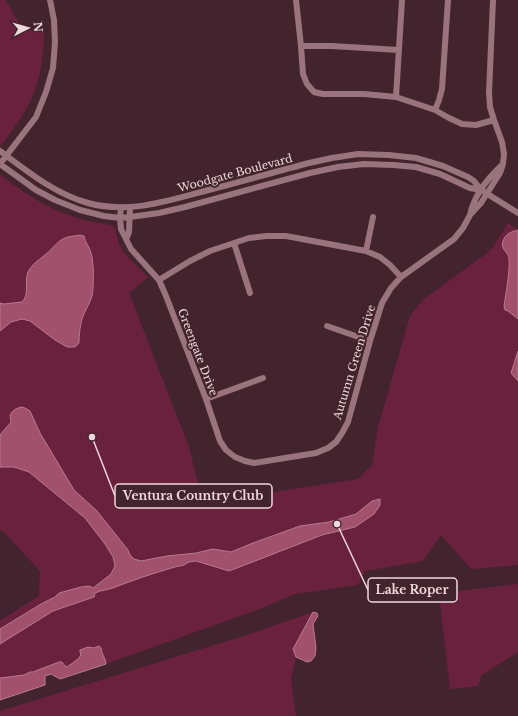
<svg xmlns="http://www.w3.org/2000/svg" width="518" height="716" viewBox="0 0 518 716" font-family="'Libre Baskerville',serif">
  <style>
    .green { fill: #6a213d }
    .water { fill: #a1516c; stroke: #b87a8e }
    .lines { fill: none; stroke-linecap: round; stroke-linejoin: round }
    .minor { stroke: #99737e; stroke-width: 6 }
    .labels { text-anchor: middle; stroke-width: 4; stroke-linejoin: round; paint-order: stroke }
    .street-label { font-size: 11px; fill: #edd8dd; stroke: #43242e }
    .leader { fill: none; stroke: #edd8dd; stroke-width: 1.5 }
    .callout-dot { fill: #edd8dd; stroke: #43242e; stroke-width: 1.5 }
    .callout { fill: #43242e; stroke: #edd8dd; stroke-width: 1.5 }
    .callout-label { font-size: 12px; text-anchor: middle; font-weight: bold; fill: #edd8dd }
  </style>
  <rect width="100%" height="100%" fill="#43242e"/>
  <!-- green -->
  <path class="green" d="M0 0H5L24 30 44 31C44 55 41 78 31 100 23 117 11 132 0 147Z
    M0 174C22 192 47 208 74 217 86 221 99 223 111 225L115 228 119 244 124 253 148 277 129 293 189 447 200 492 227 506 268 493 358 479 372 465 378 427 410 316 423 300 491 250 508 223 518 230V565L471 569 441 535 423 561 365 571 358 585 295 594 257 610 106 664 60 679 51 674 45 676V685L0 700V621L39 596 40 571 3 531 0 530Z
    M518 584V652L482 675 478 686 450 689 439 593Z
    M313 612 293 649 296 657 291 679 296 716H0V711L250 634 310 613Z"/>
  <!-- water -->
  <path class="water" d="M518 230V319L508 311 505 310 504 306C506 292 510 272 509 258 508 251 500 250 503 241 506 233 511 232 518 230Z
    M80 235 84 236C85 243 90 247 91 253 94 262 94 287 92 296 90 303 86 309 83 316 80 324 79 335 79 343L75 347H67L55 340 30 321 22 319 11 322 0 331V303L4 304 22 302C30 294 24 282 28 272 32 264 39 260 46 254 53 249 56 242 65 238 69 236 76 236 80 235Z
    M518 351V381L511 373Z
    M22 407 25 408 30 411 40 433 74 490 97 511 128 550 130 555 134 559 141 561 167 556 196 553 213 549 231 552 253 543 300 526 329 522 356 514 372 501 380 499V505L374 514 355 527 322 535 237 568 229 571 196 561 189 562 184 565 175 567C154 573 133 580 113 588 107 590 101 590 95 593L94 597 53 611 0 644V629L41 604 55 597 59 593 81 587 89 586 93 588 111 574 115 566 113 557 105 544 85 518 29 472 14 467H0V435L11 422 10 415C13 410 16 408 22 407Z
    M313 612 317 613 318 616 313 624 316 648 315 656 311 661 307 662 296 657 293 649Z
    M99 646 101 648C102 655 105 657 106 664L60 679 51 674 45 676V685L0 700V678L24 675 30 672H33L59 662H62L65 666 67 667 78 659 81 655 80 652V650L88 647 94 648Z"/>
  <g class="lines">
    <!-- minor -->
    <path class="minor" d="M296 0 301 46 303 74 307 84 314 92 323 94H364L396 97 435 110 449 118 462 124 476 125 494 120
      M301 46H332L399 50
      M396 97 402 0
      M435 110 439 100 442 89 448 0
      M0 151C27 171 55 194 88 203 131 215 174 199 216 188 247 180 278 171 309 163L332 158 358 154 389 155 416 158 443 166 468 177 474 181 481 190 518 213
      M0 164 36 190 55 200 80 210 104 216 120 218 130 217 159 213 185 207 310 173 338 167 364 164 393 165 416 167 440 174 470 188 481 190
      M0 164 36 117 46 92 53 68 55 42 54 20 50 0
      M121 207 120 218 121 229 131 249 159 280 166 296 206 399 220 441 226 450 235 457 245 461 254 463 316 453 328 448 336 442 342 433 348 422 370 341 382 303 391 288 401 277 454 239 463 228 470 215 481 203 500 173 503 164 504 154 502 142 494 120 490 107 489 93 493 0
      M470 215C474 195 488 178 502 165
      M126 239 129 232 130 207
      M234 243 250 293
      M366 251 373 217
      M159 280 190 261 210 251 249 238 266 236H286L366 251 380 257 390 265 401 277
      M327 326 370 341
      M206 399 263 378"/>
  </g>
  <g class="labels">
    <!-- street labels -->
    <g class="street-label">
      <text transform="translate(235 173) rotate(-15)" y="4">Woodgate Boulevard</text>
      <text transform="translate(198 352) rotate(69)" y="4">Greengate Drive</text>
      <text transform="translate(354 362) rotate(-73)" y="4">Autumn Green Drive</text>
    </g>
  </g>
  <!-- callouts -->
  <path class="leader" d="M92 437L115 496M337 524L368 590"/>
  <g class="callout-dot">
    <circle cx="92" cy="437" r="4"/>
    <circle cx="337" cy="524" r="4"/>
  </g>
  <g class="callout">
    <rect x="115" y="484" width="157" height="24" rx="4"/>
    <rect x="368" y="578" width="89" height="24" rx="4"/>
  </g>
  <g class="callout-label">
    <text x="193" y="500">Ventura Country Club</text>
    <text x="412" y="594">Lake Roper</text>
  </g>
  <!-- north arrow -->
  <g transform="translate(28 28) rotate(84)" stroke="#43242e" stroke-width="3" paint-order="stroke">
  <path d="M0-3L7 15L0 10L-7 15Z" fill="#edd8dd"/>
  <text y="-6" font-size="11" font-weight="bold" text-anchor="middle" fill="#edd8dd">N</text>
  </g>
</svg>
